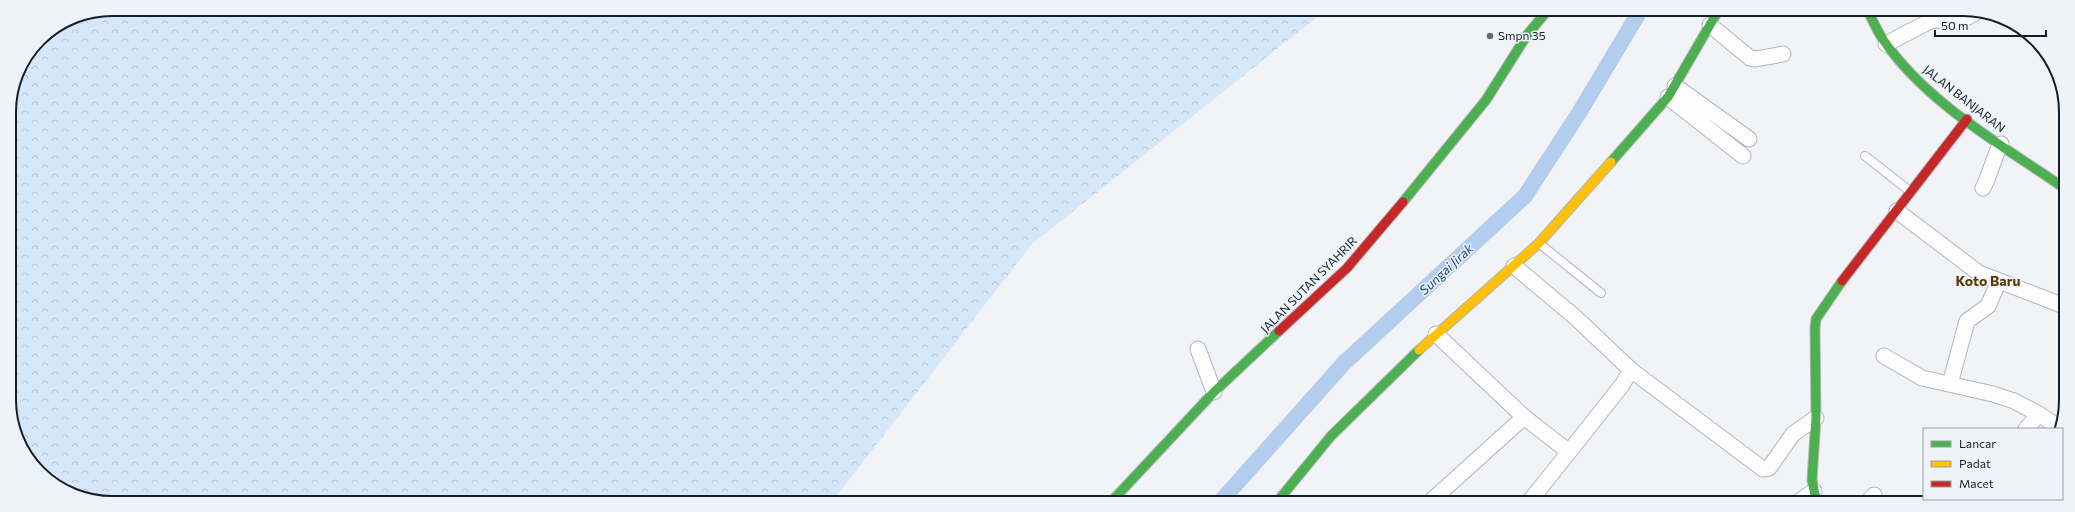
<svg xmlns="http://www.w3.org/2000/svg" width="2075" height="512" viewBox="0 0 2075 512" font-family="Commissioner,sans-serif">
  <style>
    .forest { fill: url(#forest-crowns) }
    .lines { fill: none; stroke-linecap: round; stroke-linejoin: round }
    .canal { stroke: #b3cdee; stroke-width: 16 }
    .lane-casing { stroke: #b1b6bd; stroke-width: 10 }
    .street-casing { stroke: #b1b6bd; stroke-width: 17 }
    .fast-casing { stroke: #b1b6bd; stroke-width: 11 }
    .slow-casing { stroke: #b1b6bd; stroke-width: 11 }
    .jam-casing { stroke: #b1b6bd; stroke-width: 11 }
    .lane { stroke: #fdfdfe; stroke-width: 8 }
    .street { stroke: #fdfdfe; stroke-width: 15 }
    .fast { stroke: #4caf50; stroke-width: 9 }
    .slow { stroke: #ffc107; stroke-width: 9 }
    .jam { stroke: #c62828; stroke-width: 9 }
    .poi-dot { fill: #636971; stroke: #eef3f9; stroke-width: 1.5 }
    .labels { text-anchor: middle; stroke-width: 3; stroke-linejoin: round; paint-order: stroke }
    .poi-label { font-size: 12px; fill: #161f29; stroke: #eef3f9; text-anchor: start }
    .street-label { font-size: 12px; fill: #161f29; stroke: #eef3f9 }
    .water-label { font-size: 13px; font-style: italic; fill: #16477e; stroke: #eef3f9 }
    .quarter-label { font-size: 14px; font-weight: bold; fill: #5a3a00; stroke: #eef3f9 }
    .rim { fill: none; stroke: #161f29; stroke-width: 2 }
  </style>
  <defs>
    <pattern id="forest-crowns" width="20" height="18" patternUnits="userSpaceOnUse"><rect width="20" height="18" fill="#d7e7fa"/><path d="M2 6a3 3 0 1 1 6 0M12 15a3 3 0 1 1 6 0" fill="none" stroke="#b8c6d6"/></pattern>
  </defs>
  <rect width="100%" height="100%" fill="#f1f3f6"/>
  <!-- forest -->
  <path class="forest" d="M112 9 1326 10 1032 244 832 502 92 501 39 473 11 420 9 105 20 67 39 39 73 17Z"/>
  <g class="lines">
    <!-- canal -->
    <path class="canal" d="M1220 502 1344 363 1525 196 1579 113 1640 11"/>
    <defs>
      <path id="lane" d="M1865 156 1911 192
        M1540 244 1601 293"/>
      <path id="street" d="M1710 25 1750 58 1756 59 1783 54
        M1886 44 1932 20 1960 21 1979 11
        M1675 86 1749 139
        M1668 97 1743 156
        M1983 188C1991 173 1993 158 2001 144
        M1897 211 1979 273 2064 306
        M1514 266 1575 317 1631 370 1622 385 1569 452
        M1436 334 1524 417 1569 452 1529 502
        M1198 349 1214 392
        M1884 356 1922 378 1993 394 2014 401 2039 414
        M1631 370 1763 469 1769 468 1793 434 1816 418
        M1950 384 1967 321 1988 306 1999 281
        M2026 429 2039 414 2061 429
        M1430 502 1524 417
        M1797 503 1814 491
        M1867 503 1874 495
        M1964 503 1967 499"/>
      <path id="fast" d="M1868 11C1873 21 1877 31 1884 41 1928 104 2002 145 2064 188
        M1611 162 1668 97 1718 11
        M1403 202 1486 100 1527 35 1547 11
        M1111 502 1214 392 1279 331
        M1277 502 1331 436 1419 350
        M1820 503 1815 495 1812 480 1816 418 1815 328 1816 319 1842 281"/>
      <path id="slow" d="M1419 350 1539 243 1611 162"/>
      <path id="jam" d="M1842 281 1967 119
        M1279 331 1347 268 1403 202"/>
    </defs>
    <!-- lane casing -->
    <use href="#lane" class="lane-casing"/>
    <!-- street casing -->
    <use href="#street" class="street-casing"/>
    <!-- fast casing -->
    <use href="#fast" class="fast-casing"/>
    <!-- slow casing -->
    <use href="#slow" class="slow-casing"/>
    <!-- jam casing -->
    <use href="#jam" class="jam-casing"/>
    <!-- lane -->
    <use href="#lane" class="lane"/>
    <!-- street -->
    <use href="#street" class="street"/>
    <!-- fast -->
    <use href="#fast" class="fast"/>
    <!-- slow -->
    <use href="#slow" class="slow"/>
    <!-- jam -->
    <use href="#jam" class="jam"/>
  </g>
  <!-- markers -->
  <circle class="poi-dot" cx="1490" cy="36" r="4"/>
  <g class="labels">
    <!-- poi labels -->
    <g class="poi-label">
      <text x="1498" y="40">Smpn 35</text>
    </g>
    <!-- street labels -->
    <g class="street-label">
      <text transform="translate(1964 99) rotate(38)" y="4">JALAN BANJARAN</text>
      <text transform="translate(1309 285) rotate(-45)" y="4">JALAN SUTAN SYAHRIR</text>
    </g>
    <!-- water labels -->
    <g class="water-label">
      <text transform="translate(1446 269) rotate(-43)" y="5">Sungai Jirak</text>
    </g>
    <!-- quarter labels -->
    <g class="quarter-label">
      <text x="1988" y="286">Koto Baru</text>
    </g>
  </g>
  <!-- crop -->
  <path d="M0 0H2075V512H0ZM112 16H1963A96 96 0 0 1 2059 112V400A96 96 0 0 1 1963 496H112A96 96 0 0 1 16 400V112A96 96 0 0 1 112 16Z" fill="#eef3f9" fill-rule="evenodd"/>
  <path class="rim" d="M112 16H1963A96 96 0 0 1 2059 112V400A96 96 0 0 1 1963 496H112A96 96 0 0 1 16 400V112A96 96 0 0 1 112 16Z"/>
  <!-- legend -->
  <rect x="1923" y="428" width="140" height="72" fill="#eef3f9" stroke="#989ea6"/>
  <rect x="1931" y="441" width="20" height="6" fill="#4caf50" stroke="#989ea6"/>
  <text x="1959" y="448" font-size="12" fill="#161f29">Lancar</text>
  <rect x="1931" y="461" width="20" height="6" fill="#ffc107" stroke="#989ea6"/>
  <text x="1959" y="468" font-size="12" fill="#161f29">Padat</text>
  <rect x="1931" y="481" width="20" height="6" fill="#c62828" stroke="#989ea6"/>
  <text x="1959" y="488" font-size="12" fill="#161f29">Macet</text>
  <!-- scale -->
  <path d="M1935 30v6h111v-6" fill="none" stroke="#161f29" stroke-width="2"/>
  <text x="1941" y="30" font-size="12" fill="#161f29" stroke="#eef3f9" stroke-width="3" paint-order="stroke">50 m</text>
</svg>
